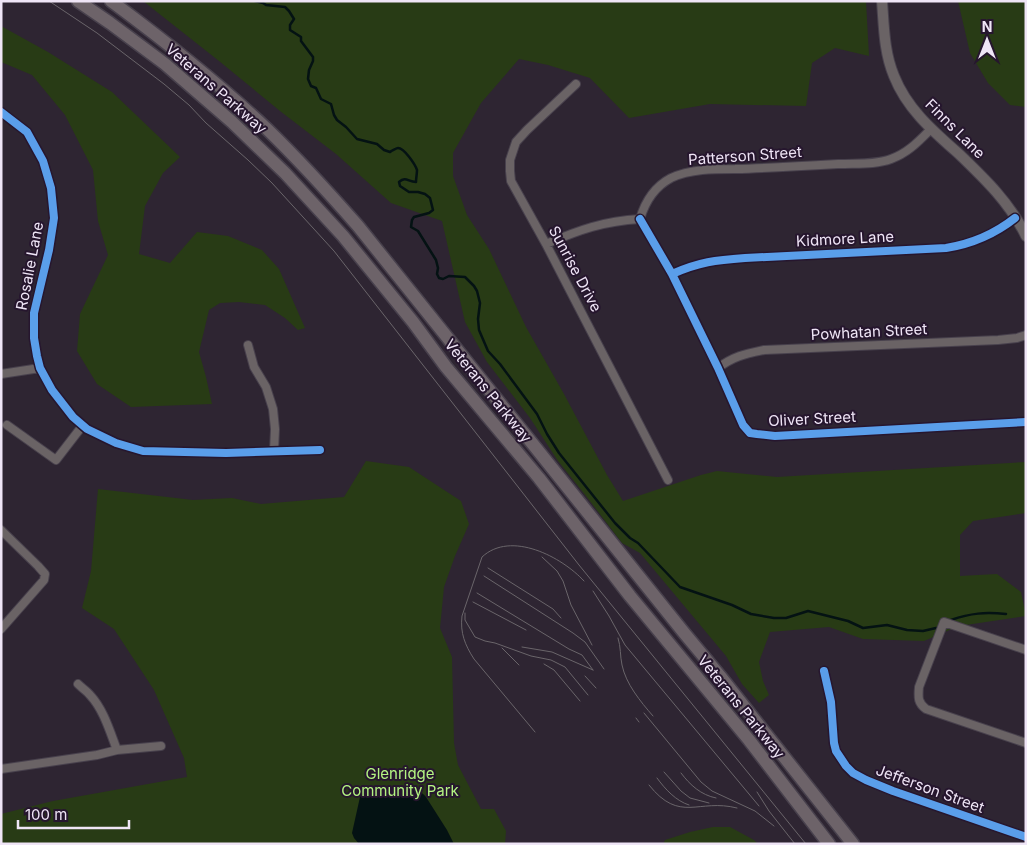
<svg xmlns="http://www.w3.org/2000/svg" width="1027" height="845" viewBox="0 0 1027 845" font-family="Inter,sans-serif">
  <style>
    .green { fill: #283b15 }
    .water { fill: #041213 }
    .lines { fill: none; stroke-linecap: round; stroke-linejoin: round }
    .stream { stroke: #041213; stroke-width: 2.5 }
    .minor-casing { stroke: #48414d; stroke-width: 10 }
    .tertiary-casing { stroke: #48414d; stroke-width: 12 }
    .primary-casing { stroke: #48414d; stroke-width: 15 }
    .minor { stroke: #6a6365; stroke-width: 8 }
    .tertiary { stroke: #6a6365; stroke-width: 10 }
    .primary { stroke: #6d6369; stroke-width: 12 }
    .tram { stroke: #6a656a; stroke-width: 1 }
    .cycleway-casing { stroke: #26162e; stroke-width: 11 }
    .cycleway { stroke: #5a9eea; stroke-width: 8 }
    .labels { text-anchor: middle; stroke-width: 4; stroke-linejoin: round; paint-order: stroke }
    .street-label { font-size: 15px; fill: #efe5f6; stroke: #26162e }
    .park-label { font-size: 15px; fill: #b4f582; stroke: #26162e }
  </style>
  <rect width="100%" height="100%" fill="#2e2532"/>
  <!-- green -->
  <path class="green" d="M143 1H866L869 56 835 48 812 63 806 106 710 104 629 118 590 78 548 65 519 59 481 103 453 153V176L467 215 489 249 526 327 564 394 607 475 623 501 701 475 717 471 777 477 1026 462V513L973 521 960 535V576L997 574 1021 592 1026 616 959 626 924 641 863 639 829 627 770 632 759 662 763 681 769 695 759 703 742 684 726 656 640 553 622 543 586 496 558 461 530 418 487 362 465 322 442 221 391 203 336 154 280 111 219 61Z
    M958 1H1026V107L1010 105 988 83 970 53Z
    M1 26 48 52 112 92 180 157 163 173 145 206 139 254 170 263 197 232 228 236 262 250 279 269 305 328 298 330 285 318 265 305 239 302 220 303 209 310 199 352 206 377 212 404 131 407 97 384 77 351 80 314 108 255 98 221 93 170 65 115 32 75 1 62Z
    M366 461 409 467 461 501 469 524 455 556 444 587 440 628 452 657 454 743 458 765 481 809H494L506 831 505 844H1V814L53 801 187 777 184 758 154 690 114 629 82 608 91 571 98 489 193 500 232 498 261 504 344 497Z
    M713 827H730L754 840 758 844H663L665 840 690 832Z"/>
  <!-- water -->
  <path class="water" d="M410 790C417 790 421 791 426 797L447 830 454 844H359L354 838 352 833 360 797 363 793Z"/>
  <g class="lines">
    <!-- stream -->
    <path class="stream" d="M255 1 263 3 266 5 285 7 289 11 294 19 290 25V30L301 37V41L313 57V61L309 70 308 79 311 86 316 88 321 99 331 104 334 115 337 120 346 127 357 139 377 144 384 150 390 152C391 151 397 148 398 148 404 148 415 164 417 170 417 174 416 178 416 182 408 182 406 176 399 182L400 186 409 192H418L425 194 430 198 433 210 429 213 414 217 412 220 411 227 418 231 436 260 438 268 437 274 439 278 443 279 449 276 465 277 474 286 477 291 480 303 478 319 479 330 488 351 500 364 537 414 547 434 559 453 615 523 630 538 638 543 680 587 732 605 751 614 774 618H786L808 611 848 621 863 628 887 625 907 630 923 631 936 628
      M951 620C971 613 985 612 1006 614"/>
    <defs>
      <path id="minor" d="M576 84 527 130 516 142 510 160V171L511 181 546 244 668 480
        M1 112 27 132 43 161 51 188 54 218 49 250 34 313V338L37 356 40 368 52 390 73 417 87 429 116 443 143 451 226 453 320 450
        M640 219 672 274 718 368 743 425 750 433 757 434 775 436 1026 422
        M640 219C645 202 654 187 671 178 690 169 714 169 735 169 769 168 804 166 838 164 856 163 875 165 891 159 908 153 919 141 931 129
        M546 244C579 230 604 221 640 219
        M672 274C699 262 716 260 745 258L946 248C971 244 996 233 1015 218
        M248 345 254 367 266 387 273 409 275 429 274 451
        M718 368C734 356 745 354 764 350L998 340 1017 338 1026 335
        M1 374 40 368
        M7 425 56 460 83 425
        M1 530 38 566 45 574 44 580 1 629
        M1026 650 944 622 919 687C918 698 918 703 926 709L1026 743
        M824 671 831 702 834 743 836 751 846 766 853 773 866 780 893 791 1026 837
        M78 684C82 688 87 691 90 695 104 710 110 732 117 750
        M1 769 97 755 117 750 161 746"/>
      <path id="tertiary" d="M882 1C884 27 884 52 894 76 907 109 933 131 959 154 985 179 1010 203 1026 236"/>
      <path id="primary" d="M78 1 110 23 165 64 232 122 285 173 343 236 413 322 446 367 539 478 630 596 749 740 829 844
        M111 1C165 41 218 83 267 129 299 160 329 193 358 226L685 634 720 676 853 844"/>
    </defs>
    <!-- minor casing -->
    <use href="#minor" class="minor-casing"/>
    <!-- tertiary casing -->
    <use href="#tertiary" class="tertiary-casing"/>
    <!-- primary casing -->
    <use href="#primary" class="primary-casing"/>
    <!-- minor -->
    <use href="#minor" class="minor"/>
    <!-- tertiary -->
    <use href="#tertiary" class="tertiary"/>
    <!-- primary -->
    <use href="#primary" class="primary"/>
    <!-- tram -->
    <path class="tram" d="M49 1 97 33 164 84 189 105 206 123 248 160 272 183 334 251 579 565 806 844
      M542 557 557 571 563 581 571 605 592 645
      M488 568 553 609 561 618
      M484 576 573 633 585 642 604 669
      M593 591 609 616 625 645 759 806
      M477 593 569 649 582 655 593 670
      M473 602 526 630
      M465 613V620L475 637 485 641 495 643 531 656 551 660 565 667 588 695
      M618 638C621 647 620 656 622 665 626 684 640 701 653 716
      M522 647 552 652 593 670
      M502 648 519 665
      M544 664 554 670 580 701
      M585 676 596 688
      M644 713 701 782 712 791 755 811 774 826
      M636 718 639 722
      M535 732 474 659C465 645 460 633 462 616L482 557C511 530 562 557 584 581
      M664 772 681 791 690 798 709 803
      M681 773C690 785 701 795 716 798
      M657 778C665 789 676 801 689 805
      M649 785C680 824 698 798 737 808
      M757 792 769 811 795 844"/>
    <defs>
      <path id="cycleway" d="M1 112 27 132 43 161 51 188 54 218 49 250 34 313V338L37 356 40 368 52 390 73 417 87 429 116 443 143 451 226 453 320 450
        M640 219 672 274 718 368 743 425 750 433 757 434 775 436 1026 422
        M672 274C699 262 716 260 745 258L946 248C971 244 996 233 1015 218
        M824 671 831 702 834 743 836 751 846 766 853 773 866 780 893 791 1026 837"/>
    </defs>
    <!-- cycleway casing -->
    <use href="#cycleway" class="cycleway-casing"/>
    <!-- cycleway -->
    <use href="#cycleway" class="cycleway"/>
  </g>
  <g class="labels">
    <!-- street labels -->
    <g class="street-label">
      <text transform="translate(216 89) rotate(41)" y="5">Veterans Parkway</text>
      <text transform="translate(955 129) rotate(45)" y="5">Finns Lane</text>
      <text transform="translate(745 156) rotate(-4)" y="5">Patterson Street</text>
      <text transform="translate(845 239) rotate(-3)" y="5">Kidmore Lane</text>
      <text transform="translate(30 266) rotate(-79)" y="5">Rosalie Lane</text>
      <text transform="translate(575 269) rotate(62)" y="5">Sunrise Drive</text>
      <text transform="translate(869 332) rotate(-3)" y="5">Powhatan Street</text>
      <text transform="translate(488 391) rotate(51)" y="5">Veterans Parkway</text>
      <text transform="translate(812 419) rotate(-3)" y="5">Oliver Street</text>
      <text transform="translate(741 707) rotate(51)" y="5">Veterans Parkway</text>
      <text transform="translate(930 789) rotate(20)" y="5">Jefferson Street</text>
    </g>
    <!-- park labels -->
    <g class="park-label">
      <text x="400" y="779">Glenridge<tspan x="400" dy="17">Community Park</tspan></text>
    </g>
  </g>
  <!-- border -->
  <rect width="1027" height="845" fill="none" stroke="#efe5f6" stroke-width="5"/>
  <!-- north arrow -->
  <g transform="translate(987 40)" stroke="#26162e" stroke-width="4" paint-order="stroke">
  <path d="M0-4L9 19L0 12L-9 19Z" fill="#efe5f6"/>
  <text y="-8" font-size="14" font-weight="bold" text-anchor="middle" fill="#efe5f6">N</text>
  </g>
  <!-- scale -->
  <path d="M18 820v8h111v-8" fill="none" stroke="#efe5f6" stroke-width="2.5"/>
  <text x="25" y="820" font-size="15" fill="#efe5f6" stroke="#26162e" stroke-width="4" paint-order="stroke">100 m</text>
</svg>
